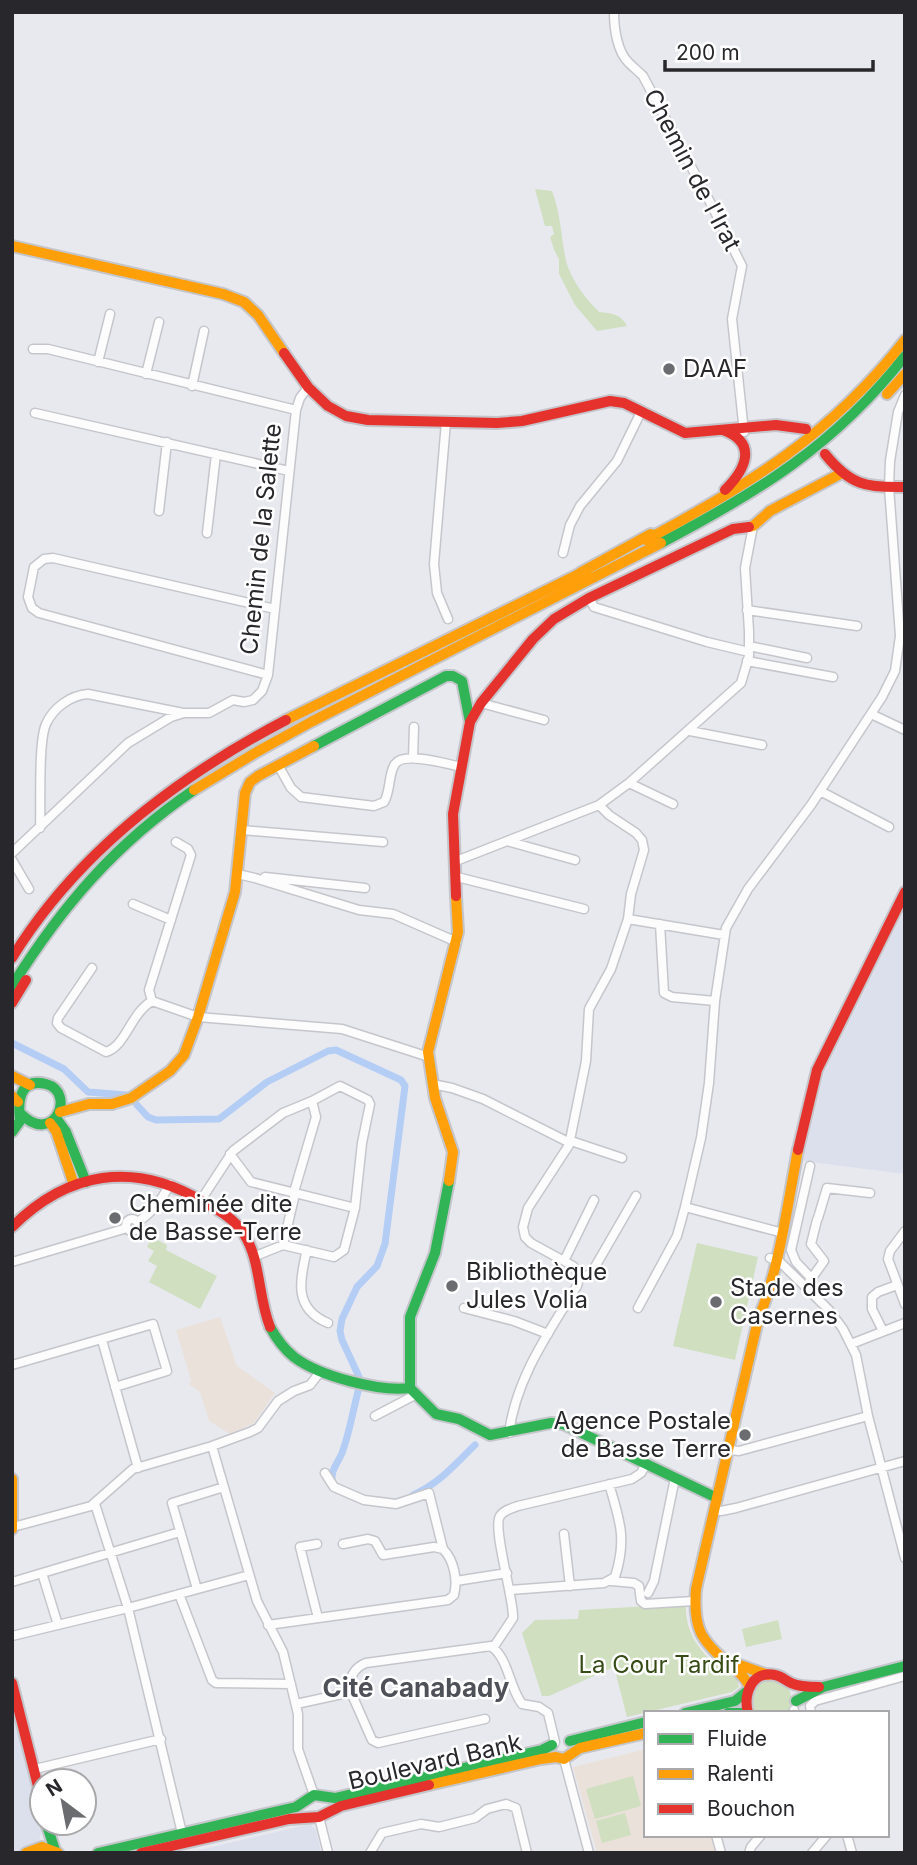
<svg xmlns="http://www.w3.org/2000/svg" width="917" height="1865" viewBox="0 0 917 1865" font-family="Inter,sans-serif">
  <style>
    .built { fill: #dcdfec }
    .education { fill: #eae1da }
    .green { fill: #cfdfbf }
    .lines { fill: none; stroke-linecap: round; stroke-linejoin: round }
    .canal { stroke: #b4cdf4; stroke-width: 7 }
    .street-casing { stroke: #c5c6cb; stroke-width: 11 }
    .fast-casing { stroke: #c5c6cb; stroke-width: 14 }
    .slow-casing { stroke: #c5c6cb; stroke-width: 14 }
    .jam-casing { stroke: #c5c6cb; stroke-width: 14 }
    .street { stroke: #fcfcfd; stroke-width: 8 }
    .fast { stroke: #30b455; stroke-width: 10 }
    .slow { stroke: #ff9f0a; stroke-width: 10 }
    .jam { stroke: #e5322d; stroke-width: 10 }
    .poi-dot { fill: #6b6c70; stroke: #fff; stroke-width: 2.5 }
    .labels { text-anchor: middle; stroke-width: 5; stroke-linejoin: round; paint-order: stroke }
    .street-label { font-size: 24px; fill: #28282c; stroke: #fff }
    .poi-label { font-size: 24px; fill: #28282c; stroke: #fff; text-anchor: start }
    .park-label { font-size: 24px; fill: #374b16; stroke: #fff }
    .neighbourhood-label { font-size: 26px; font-weight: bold; fill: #4f5159; stroke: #fff }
  </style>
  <rect width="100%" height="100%" fill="#e8e9ef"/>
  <!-- built -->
  <path class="built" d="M905 909V1174L803 1161 824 1073Z
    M12 1705 42 1828 39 1841 17 1853H12Z
    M310 1824 316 1830 321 1853H187Z"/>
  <!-- education -->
  <path class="education" d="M220 1317 237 1366 275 1393 254 1423 230 1434 209 1421 200 1392 189 1384 191 1380 176 1330Z
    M646 1749V1835H711L715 1853H597L573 1767Z"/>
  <!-- green -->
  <path class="green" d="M535 189 552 191C561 214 561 238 566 261 571 280 586 299 599 312 612 313 621 314 627 326L597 331 575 305 559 274V259L555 252 550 237 554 234 552 226H545Z
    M152 1237 167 1245 166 1250 217 1276 200 1309 149 1282 157 1266 148 1261 154 1251 147 1247Z
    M697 1243 758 1257 735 1360 673 1346Z
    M686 1604C684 1639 709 1663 737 1679L739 1687 732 1692 627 1717 614 1667 549 1696H542L522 1633 535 1620 578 1619 579 1610Z
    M778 1620 782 1639 746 1647 742 1629Z
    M774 1678 789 1688 792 1700 788 1712 754 1713C742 1691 755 1683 774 1678Z
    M633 1776 641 1806 595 1819 586 1789Z
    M625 1813 631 1835 602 1843 596 1821Z"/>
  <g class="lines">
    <!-- canal -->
    <path class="canal" d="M12 1043 64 1069 88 1092 127 1095
      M137 1105 148 1117 156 1120 219 1119 267 1082 328 1051 336 1050 401 1080 405 1086 385 1244 377 1266 357 1287 342 1319 340 1331 342 1340 360 1379
      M333 1483C329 1472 338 1463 342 1453 350 1432 353 1409 359 1388
      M413 1495C439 1484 455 1464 475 1445"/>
    <defs>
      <path id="street" d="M614 12C614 28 617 52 629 63 634 68 638 71 643 76L711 204 742 266 732 319 744 432
        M33 349H48L296 410
        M98 362 110 314
        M146 374 159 322
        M192 386 204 331
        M35 413 289 471
        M446 422 434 564 437 593 448 619
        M159 511 167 442
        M207 533 216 454
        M563 553 570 525 580 506 617 461 641 412
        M589 598 594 607 707 642 749 652
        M747 610 857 626
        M749 646 807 658
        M747 661 833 677
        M268 675 39 613 32 608 28 597 34 567 44 559 53 558 275 609
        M481 703 544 720
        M871 714 905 730
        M690 731 762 745
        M413 758 414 727
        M278 765 291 788 301 797 374 806 384 802C391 791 388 774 395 764 404 751 447 764 461 767
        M629 783 673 804
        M820 791 889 827
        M40 828C41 806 38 742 46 724 53 708 71 695 88 694L183 713
        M242 830 383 842
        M507 841 575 860
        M12 853 128 743 171 717 184 713H209L233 700 244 702 253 700 262 691 268 675 296 410 300 398 308 387
        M12 860 29 889
        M456 861 599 805 629 783 741 683 749 656V631L745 568 753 526
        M237 874 255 878 359 910 393 914 457 942
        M265 877 365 888
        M457 877 584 909
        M133 904 171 920
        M628 919 724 935
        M660 924 664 993 672 997 715 1001
        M92 968 58 1018 57 1023 61 1028 106 1052C126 1046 130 1014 152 1001L149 990 191 855 188 849 176 842
        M152 1001 198 1017 342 1029 429 1057
        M432 1084 452 1088 483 1099 570 1143
        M571 1141 622 1158
        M230 1154 251 1182 355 1208
        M810 1166 791 1250 796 1262 812 1279
        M201 1200 233 1151 283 1113 312 1101 340 1086 368 1100 370 1104 362 1143 355 1208 344 1250 334 1257 283 1245 253 1257
        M685 1207 783 1233
        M818 1218 827 1188 870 1193
        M126 1225a6 6 0 1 1 12 0a6 6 0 1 1-12 0Z
        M137 1222C152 1214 162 1199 170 1184
        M905 1231 890 1251 888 1259 905 1304
        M283 1245 294 1198V1192L316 1117 312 1101
        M307 1250C299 1281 294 1309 328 1323
        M770 1258 780 1262 829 1310 843 1329 856 1355 868 1416 905 1558
        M564 1261 594 1200
        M12 1262 127 1228
        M580 1277 587 1276 592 1272 636 1196
        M809 1282 824 1261 811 1244 817 1220
        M464 1308 514 1321 548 1334
        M638 1308 677 1236 685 1207 701 1138 709 1083 715 1001 726 928 748 889 811 805 882 697 895 671 900 636 889 487 890 461 898 412 905 395
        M883 1331 872 1309V1297L878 1292 897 1285
        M102 1340 138 1468
        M851 1344 905 1323
        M12 1365 153 1324 167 1371 115 1387
        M375 1416 415 1395
        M509 1433C516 1378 549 1332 577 1286 580 1277 580 1273 573 1266L531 1243 525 1237 523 1227 528 1208 569 1145 586 1061 589 1009 611 969 628 919 631 894 644 850 642 840 636 833 609 815 599 805
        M212 1446 257 1601 283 1652 298 1714V1749L314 1795
        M728 1450 739 1451 868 1416
        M95 1504 128 1608 182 1833
        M714 1510 721 1511 736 1508 905 1461
        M13 1527 91 1506 133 1469 212 1446 250 1432 258 1428 278 1401 294 1391 310 1385 320 1372
        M564 1534 570 1586
        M317 1544 300 1547 318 1618
        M343 1544 368 1539 375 1541 383 1555 434 1547 443 1549
        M42 1573 58 1625
        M456 1581 507 1573
        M611 1581 634 1583 639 1586 641 1601 645 1604 694 1601
        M12 1582 180 1532
        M197 1589 172 1503 224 1487
        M510 1590 604 1583 615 1577C627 1539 620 1521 609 1484
        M648 1593 654 1581 675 1478
        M179 1594 212 1680 216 1683 291 1684
        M268 1625 448 1600 454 1595C458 1580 454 1560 443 1549L429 1493 396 1504 364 1500 334 1487 325 1473
        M12 1636 128 1608 249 1575
        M493 1648 513 1618C514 1598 492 1528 500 1516 504 1510 512 1508 518 1506L632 1479 641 1473 646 1464
        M347 1693C350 1680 352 1668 366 1663L491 1646C509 1659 509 1687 522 1704L539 1707 548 1713 555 1742
        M296 1704 347 1693 353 1697 372 1740 378 1743 485 1719
        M794 1710V1713
        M811 1713 810 1706 815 1701 905 1676
        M564 1759 589 1853
        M35 1769 161 1739
        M319 1817 328 1853
        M716 1835 721 1853
        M847 1835 852 1853
        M370 1853 382 1833 421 1824 439 1827 475 1818 487 1809 506 1804 516 1808 527 1853
        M749 1853 751 1847 761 1835
        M812 1853 827 1835"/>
      <path id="fast" d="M661 543C760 491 835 445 905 356
        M314 746 446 676H453L462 681 470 722
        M12 986C62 906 116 843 194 790
        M56 1118 66 1132 86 1182
        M12 1132 20 1121C18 1104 18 1077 46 1084 77 1092 54 1148 20 1113
        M449 1181 435 1253 410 1317V1388L436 1414 459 1419 490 1435 551 1423 563 1424 717 1498
        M270 1327C276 1338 284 1349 294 1357 319 1376 379 1392 410 1388
        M796 1701 823 1687 905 1666
        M685 1713 735 1701 746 1692
        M728 1713H741
        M570 1741 646 1722
        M46 1823 55 1850
        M98 1853 296 1807 314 1795 335 1798 542 1750 552 1745"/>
      <path id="slow" d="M12 246 223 294 244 302 258 315 284 353
        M887 394 905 374
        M749 527 753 526 770 511 840 474
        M646 540C750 484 831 435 905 340
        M580 573 651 534
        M286 720 587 570
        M194 790 255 753 311 722 661 543
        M12 1076 30 1085
        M12 1096 18 1102
        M60 1112 89 1104H112L131 1098 170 1071 184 1055 198 1017 235 892 245 793 250 782 258 776 314 746
        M50 1123 56 1131 74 1185
        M449 1181 453 1152 435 1098 428 1052 458 932 456 896
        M12 1479V1529
        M734 1663 768 1675
        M749 1685C744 1676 738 1671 730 1665 700 1640 693 1628 696 1589L758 1320C780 1267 787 1206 798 1150
        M429 1785 541 1759 556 1757 564 1759 580 1748 646 1733
        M26 1853 42 1847 58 1853"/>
      <path id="jam" d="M284 353 308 387 328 406 346 416 368 420 497 423 522 421 610 401 624 403 685 433 776 425 806 429
        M723 430C758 443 746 469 725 490
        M825 454C850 485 866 488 905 487
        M456 896 453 814 470 722 481 703 533 639 554 619 589 598 733 529 749 527
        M12 958C77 852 177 777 286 720
        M12 1003 26 980
        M798 1150 817 1070 905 892
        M12 1227C68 1171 134 1161 202 1201 218 1210 234 1218 244 1234 261 1261 258 1297 270 1327
        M12 1683 42 1802
        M748 1713C743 1694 752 1670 775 1675 781 1676 785 1680 791 1683 799 1687 810 1687 819 1687
        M141 1853 289 1819 319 1817 341 1806 429 1785"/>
    </defs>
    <!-- street casing -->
    <use href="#street" class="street-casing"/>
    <!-- fast casing -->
    <use href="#fast" class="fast-casing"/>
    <!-- slow casing -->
    <use href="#slow" class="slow-casing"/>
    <!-- jam casing -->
    <use href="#jam" class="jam-casing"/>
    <!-- street -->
    <use href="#street" class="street"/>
    <!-- fast -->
    <use href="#fast" class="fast"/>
    <!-- slow -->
    <use href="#slow" class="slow"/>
    <!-- jam -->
    <use href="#jam" class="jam"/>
  </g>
  <!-- markers -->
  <g class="poi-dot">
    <circle cx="669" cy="369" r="7"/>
    <circle cx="115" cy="1218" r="7"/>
    <circle cx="452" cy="1286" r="7"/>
    <circle cx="716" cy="1302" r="7"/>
    <circle cx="745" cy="1435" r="7"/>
  </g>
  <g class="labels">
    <!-- street labels -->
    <g class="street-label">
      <text transform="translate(692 170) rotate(62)" y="8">Chemin de l'Irat</text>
      <text transform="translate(261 539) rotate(-84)" y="8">Chemin de la Salette</text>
      <text transform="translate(435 1762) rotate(-13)" y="8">Boulevard Bank</text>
    </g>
    <!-- poi labels -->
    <g class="poi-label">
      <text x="683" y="377">DAAF</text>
      <text x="129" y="1212">Cheminée dite<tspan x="129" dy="28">de Basse-Terre</tspan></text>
      <text x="466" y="1280">Bibliothèque<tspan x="466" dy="28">Jules Volia</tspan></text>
      <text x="730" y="1296">Stade des<tspan x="730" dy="28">Casernes</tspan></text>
      <text x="731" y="1429" text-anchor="end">Agence Postale<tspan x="731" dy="28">de Basse Terre</tspan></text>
    </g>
    <!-- park labels -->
    <g class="park-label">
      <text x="659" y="1673">La Cour Tardif</text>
    </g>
    <!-- neighbourhood labels -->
    <g class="neighbourhood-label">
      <text x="416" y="1697">Cité Canabady</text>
    </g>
  </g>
  <!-- border -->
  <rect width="917" height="1865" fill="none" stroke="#28282c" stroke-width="28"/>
  <!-- legend -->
  <rect x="644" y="1711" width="245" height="126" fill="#ffffff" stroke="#a9a9ab" stroke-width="2"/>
  <rect x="658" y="1734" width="35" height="10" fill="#30b455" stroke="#a9a9ab" stroke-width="2"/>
  <text x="707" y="1746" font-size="21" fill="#28282c">Fluide</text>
  <rect x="658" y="1769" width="35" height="10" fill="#ff9f0a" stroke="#a9a9ab" stroke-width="2"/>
  <text x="707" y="1781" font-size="21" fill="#28282c">Ralenti</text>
  <rect x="658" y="1804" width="35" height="10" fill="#e5322d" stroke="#a9a9ab" stroke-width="2"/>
  <text x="707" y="1816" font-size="21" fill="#28282c">Bouchon</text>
  <!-- north arrow -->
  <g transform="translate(63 1802) rotate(328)"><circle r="33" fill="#ffffff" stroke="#a9a9ab" stroke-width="2"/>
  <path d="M0-5L12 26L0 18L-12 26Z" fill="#6b6c70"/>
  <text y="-10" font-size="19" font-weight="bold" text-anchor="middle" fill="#28282c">N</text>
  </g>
  <!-- scale -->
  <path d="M665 60v10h208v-10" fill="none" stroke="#28282c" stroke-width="3.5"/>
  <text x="676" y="60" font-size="21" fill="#28282c" stroke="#ffffff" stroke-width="5" paint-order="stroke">200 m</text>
</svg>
